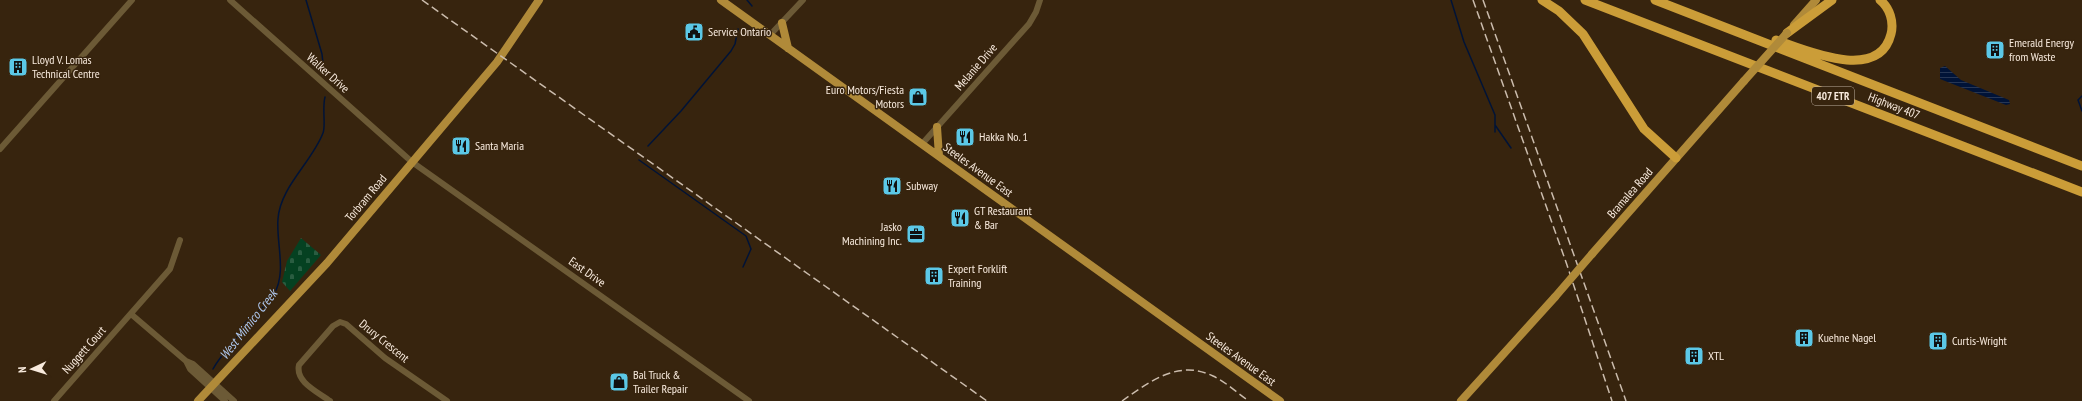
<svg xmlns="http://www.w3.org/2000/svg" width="2082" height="401" viewBox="0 0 2082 401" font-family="'PT Sans Narrow',sans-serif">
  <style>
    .cemetery { fill: url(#cemetery-stones) }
    .water { fill: url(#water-rules) }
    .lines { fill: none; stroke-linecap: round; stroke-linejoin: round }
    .stream { stroke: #001337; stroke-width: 1.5 }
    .minor { stroke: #6c5a36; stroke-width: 6 }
    .major { stroke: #b08a39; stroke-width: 8 }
    .highway { stroke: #cb9d38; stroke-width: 9 }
    .rail { stroke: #cbbcad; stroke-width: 1.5; stroke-dasharray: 8 4; stroke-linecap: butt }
    .major-bridge { stroke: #b08a39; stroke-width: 8 }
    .labels { text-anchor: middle; stroke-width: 3; stroke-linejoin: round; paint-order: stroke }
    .shield { fill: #37240e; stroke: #beaf9f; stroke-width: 1 }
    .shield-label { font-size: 11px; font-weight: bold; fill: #f8eadd }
    .poi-label { font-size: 12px; fill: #f8eadd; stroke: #37240e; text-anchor: start }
    .street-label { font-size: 12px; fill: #f8eadd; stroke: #37240e }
    .water-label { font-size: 13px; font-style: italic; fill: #afc9f1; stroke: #37240e }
  </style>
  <defs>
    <pattern id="cemetery-stones" width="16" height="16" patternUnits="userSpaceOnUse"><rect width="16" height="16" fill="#054121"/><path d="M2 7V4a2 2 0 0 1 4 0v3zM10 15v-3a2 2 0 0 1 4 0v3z" fill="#2a5d41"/></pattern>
    <pattern id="water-rules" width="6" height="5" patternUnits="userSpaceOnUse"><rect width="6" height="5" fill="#001337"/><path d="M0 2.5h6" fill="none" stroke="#263654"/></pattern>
  </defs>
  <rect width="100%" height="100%" fill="#37240e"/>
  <!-- cemetery -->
  <path class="cemetery" d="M301 238 321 255 290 291 282 282 287 261Z"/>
  <!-- water -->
  <path class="water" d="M1945 66 1961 80 2009 100 2010 104 2006 105 1940 79V68Z"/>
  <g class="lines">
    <!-- stream -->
    <path class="stream" d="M306 0 322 54 324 74
      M747 0 752 6
      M1451 0 1464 42 1495 115V132
      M2082 96 2078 100 2082 111
      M1495 125 1511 148
      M648 146 681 111 731 51 735 44 738 29
      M639 160 746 236 751 249 743 267
      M213 369C219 358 227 350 235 340 239 334 242 327 246 322 256 313 267 306 274 294 287 272 276 243 278 219 280 187 312 162 323 133 326 126 322 108 325 97"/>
    <!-- minor -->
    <path class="minor" d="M230 0 412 162 749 401
      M770 35 803 0
      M922 144 1029 24 1036 12 1040 0
      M0 149 132 0
      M131 314 186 361 190 369 225 401
      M186 361 193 364 234 401
      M54 401 170 269 180 240
      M330 401C318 392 295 382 299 365L333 326 340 322 346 324 385 358 447 401"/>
    <!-- major -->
    <path class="major" d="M721 0 1280 401
      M782 23 788 48
      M1794 25 1816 0
      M937 127 939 156
      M1592 254 1744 81
      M198 401 327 263 497 62 539 0
      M1461 401 1555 297"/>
    <!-- highway -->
    <path class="highway" d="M1542 0 1559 11 1583 34 1644 129 1676 158
      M1585 0 2082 192
      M1655 0 2082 166
      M1787 33 1832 0
      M1776 40C1805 50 1879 83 1891 34 1894 22 1890 8 1880 0"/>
    <!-- rail -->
    <path class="rail" d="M422 0 987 401
      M1473 0 1567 265 1612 401
      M1483 0 1626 401
      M1122 401C1149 382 1178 359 1213 376 1226 382 1237 393 1249 401"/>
    <!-- major-bridge -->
    <path class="major-bridge" d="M1744 81 1787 33
      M1555 297 1592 254"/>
  </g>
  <!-- icons -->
  <defs>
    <symbol id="civic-square" viewBox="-11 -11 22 22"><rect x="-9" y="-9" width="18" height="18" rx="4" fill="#5bc8e7" stroke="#37240e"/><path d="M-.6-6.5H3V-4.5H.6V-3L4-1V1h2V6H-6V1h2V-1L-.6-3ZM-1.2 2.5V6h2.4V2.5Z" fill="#111"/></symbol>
    <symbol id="building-square" viewBox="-11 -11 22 22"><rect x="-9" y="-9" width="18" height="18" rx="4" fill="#5bc8e7" stroke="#37240e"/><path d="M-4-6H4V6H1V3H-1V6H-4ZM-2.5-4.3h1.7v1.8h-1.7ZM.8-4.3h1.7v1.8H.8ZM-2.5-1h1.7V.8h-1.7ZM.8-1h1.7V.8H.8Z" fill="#111"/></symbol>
    <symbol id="shop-square" viewBox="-11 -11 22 22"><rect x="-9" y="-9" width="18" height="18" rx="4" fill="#5bc8e7" stroke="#37240e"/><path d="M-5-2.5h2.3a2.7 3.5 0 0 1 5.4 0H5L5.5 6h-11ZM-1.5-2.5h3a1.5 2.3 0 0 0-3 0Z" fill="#111"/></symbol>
    <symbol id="restaurant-square" viewBox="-11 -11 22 22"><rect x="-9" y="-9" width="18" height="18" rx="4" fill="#5bc8e7" stroke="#37240e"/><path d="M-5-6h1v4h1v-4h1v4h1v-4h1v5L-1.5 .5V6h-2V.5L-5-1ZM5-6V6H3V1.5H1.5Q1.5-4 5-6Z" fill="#111"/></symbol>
    <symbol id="office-square" viewBox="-11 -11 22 22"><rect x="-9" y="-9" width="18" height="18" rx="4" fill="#5bc8e7" stroke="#37240e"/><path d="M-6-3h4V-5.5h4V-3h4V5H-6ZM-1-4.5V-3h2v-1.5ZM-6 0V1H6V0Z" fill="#111"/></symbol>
  </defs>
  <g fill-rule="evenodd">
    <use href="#civic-square" x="683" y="21" width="22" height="22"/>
    <use href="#building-square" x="1984" y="39" width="22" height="22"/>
    <use href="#building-square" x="7" y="56" width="22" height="22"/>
    <use href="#shop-square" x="907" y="86" width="22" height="22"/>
    <use href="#restaurant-square" x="954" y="126" width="22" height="22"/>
    <use href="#restaurant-square" x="450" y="135" width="22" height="22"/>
    <use href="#restaurant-square" x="881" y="175" width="22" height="22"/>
    <use href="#restaurant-square" x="949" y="207" width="22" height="22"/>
    <use href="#office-square" x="905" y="223" width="22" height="22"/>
    <use href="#building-square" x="923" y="265" width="22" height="22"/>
    <use href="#building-square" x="1793" y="327" width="22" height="22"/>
    <use href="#building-square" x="1927" y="330" width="22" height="22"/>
    <use href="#building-square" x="1683" y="345" width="22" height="22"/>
    <use href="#shop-square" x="608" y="371" width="22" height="22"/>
  </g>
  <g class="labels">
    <!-- shield labels -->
    <rect class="shield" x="1812" y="87" width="42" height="18" rx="3"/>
    <g class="shield-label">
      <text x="1833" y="100">407 ETR</text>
    </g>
    <!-- poi labels -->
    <g class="poi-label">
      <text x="708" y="36">Service Ontario</text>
      <text x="2009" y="47">Emerald Energy<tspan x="2009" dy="14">from Waste</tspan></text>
      <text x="32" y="64">Lloyd V. Lomas<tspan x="32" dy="14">Technical Centre</tspan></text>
      <text x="904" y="94" text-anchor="end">Euro Motors/Fiesta<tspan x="904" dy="14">Motors</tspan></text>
      <text x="979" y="141">Hakka No. 1</text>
      <text x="475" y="150">Santa Maria</text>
      <text x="906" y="190">Subway</text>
      <text x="974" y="215">GT Restaurant<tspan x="974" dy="14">&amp; Bar</tspan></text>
      <text x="902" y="231" text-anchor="end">Jasko<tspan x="902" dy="14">Machining Inc.</tspan></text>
      <text x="948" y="273">Expert Forklift<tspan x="948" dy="14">Training</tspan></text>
      <text x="1818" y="342">Kuehne Nagel</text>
      <text x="1952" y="345">Curtis-Wright</text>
      <text x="1708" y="360">XTL</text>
      <text x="633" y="379">Bal Truck &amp;<tspan x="633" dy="14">Trailer Repair</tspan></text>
    </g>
    <!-- street labels -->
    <g class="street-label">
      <text transform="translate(976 67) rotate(-49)" y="4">Melanie Drive</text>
      <text transform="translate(328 73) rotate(42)" y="4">Walker Drive</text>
      <text transform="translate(1894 106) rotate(21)" y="4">Highway 407</text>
      <text transform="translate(978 170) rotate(36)" y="4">Steeles Avenue East</text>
      <text transform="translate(1630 193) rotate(-49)" y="4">Bramalea Road</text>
      <text transform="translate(366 198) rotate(-50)" y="4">Torbram Road</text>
      <text transform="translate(587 272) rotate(35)" y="4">East Drive</text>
      <text transform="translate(384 341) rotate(39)" y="4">Drury Crescent</text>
      <text transform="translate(84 350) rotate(-48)" y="4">Nuggett Court</text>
      <text transform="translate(1241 359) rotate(36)" y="4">Steeles Avenue East</text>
    </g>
    <!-- water labels -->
    <g class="water-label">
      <text transform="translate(248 324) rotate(-52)" y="5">West Mimico Creek</text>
    </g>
  </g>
  <!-- north arrow -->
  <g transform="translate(32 369) rotate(266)" stroke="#37240e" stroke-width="3" paint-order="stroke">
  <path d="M0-3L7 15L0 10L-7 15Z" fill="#f8eadd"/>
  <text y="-6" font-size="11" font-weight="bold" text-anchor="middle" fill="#f8eadd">N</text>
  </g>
</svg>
